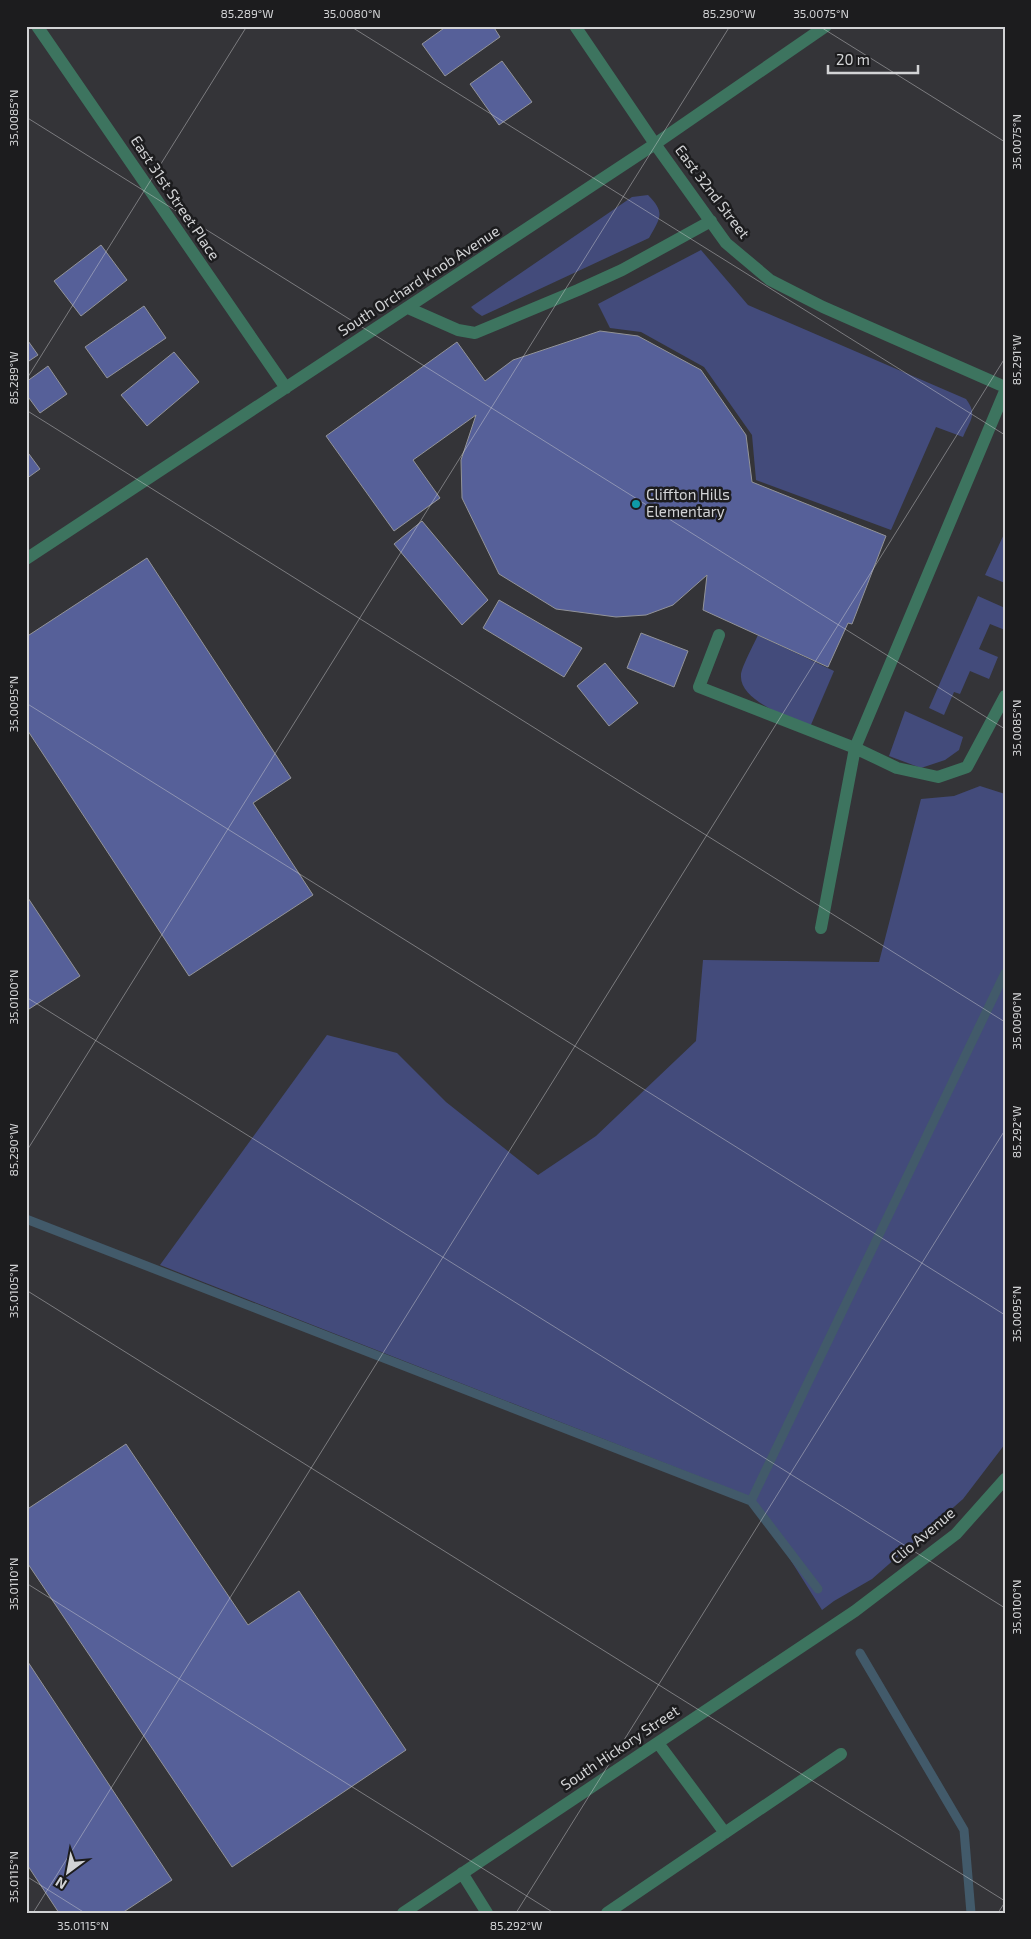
<svg xmlns="http://www.w3.org/2000/svg" width="1031" height="1939" viewBox="0 0 1031 1939" font-family="'Exo 2',sans-serif">
  <style>
    .green { fill: #434b7b }
    .lines { fill: none; stroke-linecap: round; stroke-linejoin: round }
    .stream { stroke: #425a6a; stroke-width: 9 }
    .building { fill: #566099; stroke: #939499 }
    .minor { stroke: #3d745f; stroke-width: 12 }
    .ticks { fill: none; stroke: #d2d3d5; stroke-width: 1; stroke-opacity: 0.45 }
    .culture-dot { fill: #0f9aa8; stroke: #1c1c1e; stroke-width: 2 }
    .labels { text-anchor: middle; stroke-width: 5; stroke-linejoin: round; paint-order: stroke }
    .street-label { font-size: 15px; fill: #d2d3d5; stroke: #1c1c1e }
    .poi-label { font-size: 15px; fill: #d2d3d5; stroke: #1c1c1e; text-anchor: start }
    .neatline { fill: none; stroke: #d2d3d5; stroke-width: 2 }
    .ticks-label { font-size: 12px; text-anchor: middle; fill: #d2d3d5 }
  </style>
  <rect width="100%" height="100%" fill="#343438"/>
  <!-- green -->
  <path class="green" d="M648 195C666 213 660 218 649 238L482 316 476 312 471 307 632 197Z
    M701 250 748 305 966 399C978 415 970 420 963 437L936 427 891 530 756 480 752 435 704 367 641 332 610 328 598 304Z
    M1005 532V583L985 575Z
    M978 596 1005 608V630L990 624 979 649 998 657 989 679 970 671 960 694 954 692 944 715 929 708Z
    M758 635 834 671 810 727C791 718 739 701 741 675 741 668 754 644 758 635Z
    M905 711 963 737 959 750 945 760 921 768 889 756Z
    M980 786 1005 794V1444L963 1499 872 1579 834 1601 822 1610 751 1497 160 1265 327 1035 397 1053 446 1102 538 1175 596 1136 696 1041 703 960 879 962 921 799 954 796Z"/>
  <g class="lines">
    <!-- stream -->
    <path class="stream" d="M26 1219 751 1501 818 1589
      M751 1501 1005 973
      M860 1653 964 1830 971 1913"/>
  </g>
  <!-- building -->
  <path class="building" d="M447 26H493L500 37 445 76 422 44Z
    M502 61 532 102 499 125 470 84Z
    M101 245 127 280 81 316 54 281Z
    M144 306 166 338 107 378 85 347Z
    M600 331 638 336 701 370 746 435 752 482 886 536 852 624 848 623 828 667 703 610 707 575 673 605 646 615 616 617 556 609 499 574 462 498 461 460 476 415 413 460 440 498 394 531 326 436 457 342 485 381 513 360Z
    M26 338 38 355 26 363Z
    M174 352 199 382 147 426 121 395Z
    M48 366 67 394 40 413 26 394V382Z
    M26 450 40 469 26 479Z
    M422 521 488 600 462 625 394 544Z
    M147 558 291 778 253 803 313 895 189 976 26 728V637Z
    M499 600 582 648 564 677 483 628Z
    M641 633 688 651 674 687 627 668Z
    M605 663 638 703 609 726 577 686Z
    M26 895 80 976 26 1011Z
    M126 1444 248 1625 299 1591 406 1750 232 1867 26 1561V1510Z
    M26 1659 172 1880 122 1913H59L26 1863Z"/>
  <g class="lines">
    <!-- minor -->
    <path class="minor" d="M37 26 286 388
      M575 26 655 144 726 243 770 280 823 307 1005 387
      M408 308 458 330 475 333 578 290 622 270 711 221
      M26 559 655 144 826 26
      M719 635 699 687 855 748 897 768 938 777 967 767 1005 696
      M821 928 855 748 1005 391
      M658 1743 725 1833
      M462 1873 487 1913
      M403 1913 855 1611 956 1534 1005 1479
      M607 1913 841 1754"/>
  </g>
  <!-- ticks -->
  <path class="ticks" d="M350 26 1005 435M819 26 1005 142M26 117 1005 729M26 380 247 26M26 410 1005 1022M26 703 1005 1315M26 997 1005 1608M26 1152 730 26M26 1290 1005 1901M26 1583 554 1913M26 1876 85 1913M33 1913 1005 358M516 1913 1005 1130M998 1913 1005 1902"/>
  <!-- markers -->
  <circle class="culture-dot" cx="636" cy="504" r="5"/>
  <g class="labels">
    <!-- street labels -->
    <g class="street-label">
      <text transform="translate(712 192) rotate(53)" y="5">East 32nd Street</text>
      <text transform="translate(175 198) rotate(56)" y="5">East 31st Street Place</text>
      <text transform="translate(419 281) rotate(-33)" y="5">South Orchard Knob Avenue</text>
      <text transform="translate(923 1536) rotate(-40)" y="5">Clio Avenue</text>
      <text transform="translate(620 1748) rotate(-34)" y="5">South Hickory Street</text>
    </g>
    <!-- poi labels -->
    <g class="poi-label">
      <text x="646" y="500">Cliffton Hills<tspan x="646" dy="17">Elementary</tspan></text>
    </g>
  </g>
  <!-- border -->
  <rect width="1031" height="1939" fill="none" stroke="#1c1c1e" stroke-width="55"/>
  <!-- north arrow -->
  <g transform="translate(68 1872) rotate(212)" stroke="#1c1c1e" stroke-width="4" paint-order="stroke">
  <path d="M0-4L9 19L0 12L-9 19Z" fill="#d2d3d5"/>
  <text y="-8" font-size="14" font-weight="bold" text-anchor="middle" fill="#d2d3d5">N</text>
  </g>
  <!-- scale -->
  <path d="M828 65v8h90v-8" fill="none" stroke="#d2d3d5" stroke-width="2.5"/>
  <text x="836" y="65" font-size="15" fill="#d2d3d5" stroke="#1c1c1e" stroke-width="4" paint-order="stroke">20 m</text>
  <rect x="28" y="28" width="976" height="1884" class="neatline"/>
  <g class="ticks-label">
    <text x="247" y="18">85.289°W</text>
    <text x="352" y="18">35.0080°N</text>
    <text x="729" y="18">85.290°W</text>
    <text x="821" y="18">35.0075°N</text>
    <text transform="translate(14 118) rotate(-90)" y="4">35.0085°N</text>
    <text transform="translate(1017 142) rotate(-90)" y="4">35.0075°N</text>
    <text transform="translate(1017 360) rotate(-90)" y="4">85.291°W</text>
    <text transform="translate(14 378) rotate(-90)" y="4">85.289°W</text>
    <text transform="translate(14 704) rotate(-90)" y="4">35.0095°N</text>
    <text transform="translate(1017 728) rotate(-90)" y="4">35.0085°N</text>
    <text transform="translate(14 997) rotate(-90)" y="4">35.0100°N</text>
    <text transform="translate(1017 1021) rotate(-90)" y="4">35.0090°N</text>
    <text transform="translate(1017 1132) rotate(-90)" y="4">85.292°W</text>
    <text transform="translate(14 1150) rotate(-90)" y="4">85.290°W</text>
    <text transform="translate(14 1291) rotate(-90)" y="4">35.0105°N</text>
    <text transform="translate(1017 1314) rotate(-90)" y="4">35.0095°N</text>
    <text transform="translate(14 1584) rotate(-90)" y="4">35.0110°N</text>
    <text transform="translate(1017 1607) rotate(-90)" y="4">35.0100°N</text>
    <text transform="translate(14 1877) rotate(-90)" y="4">35.0115°N</text>
    <text x="83" y="1930">35.0115°N</text>
    <text x="516" y="1930">85.292°W</text>
  </g>
</svg>
